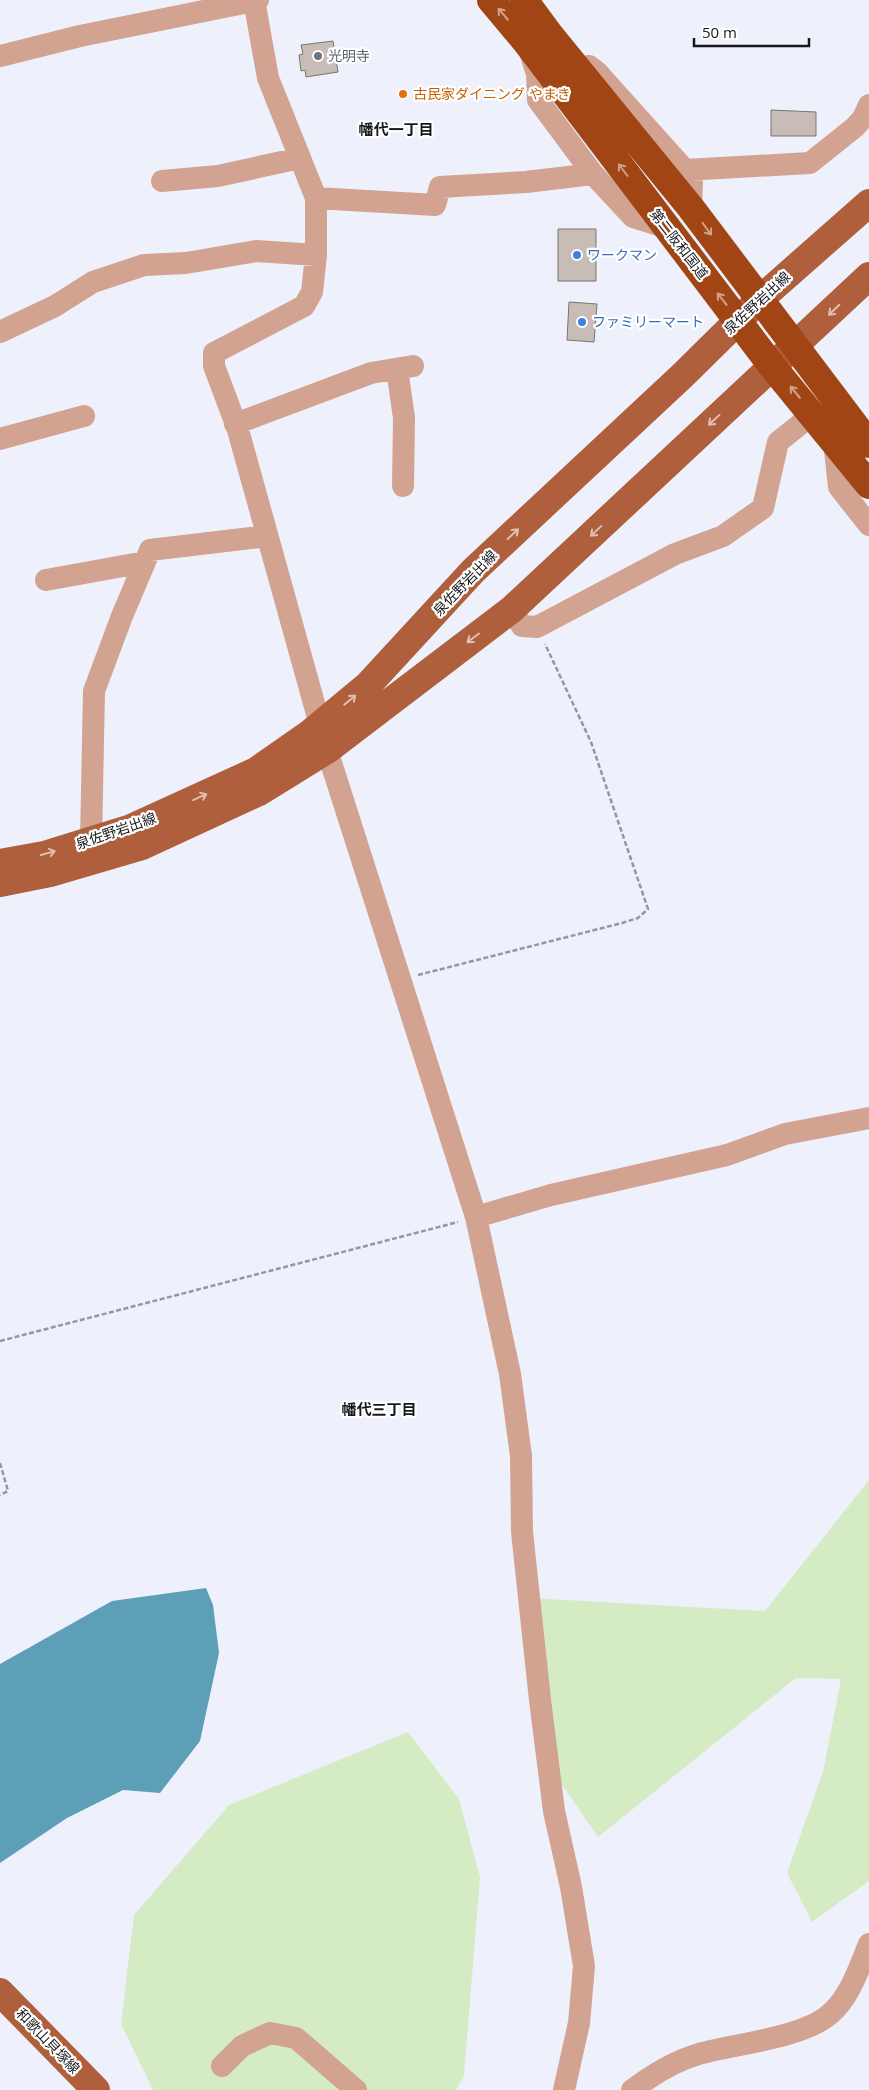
<svg xmlns="http://www.w3.org/2000/svg" width="869" height="2090" viewBox="0 0 869 2090" font-family="'Open Sans','Noto Sans JP',sans-serif">
  <style>
    .green { fill: #d4ebc4 }
    .water { fill: #5d9fb6 }
    .building { fill: #c7bdb6; stroke: #7c736c }
    .lines { fill: none; stroke-linecap: round; stroke-linejoin: round }
    .path { stroke: #94979e; stroke-width: 2.5; stroke-dasharray: 5 2.5; stroke-linecap: butt }
    .minor { stroke: #d1a390; stroke-width: 22 }
    .major { stroke: #af5f3c; stroke-width: 28 }
    .highway { stroke: #a14514; stroke-width: 28 }
    .oneway { stroke: #d0a28a }
    .oneway2 { stroke: #dfbfb1 }
    .worship-dot { fill: #6b7280; stroke: #fff; stroke-width: 2 }
    .food-dot { fill: #e8710a; stroke: #fff; stroke-width: 2 }
    .shop-dot { fill: #3f7fe0; stroke: #fff; stroke-width: 2 }
    .labels { text-anchor: middle; stroke-width: 4.5; stroke-linejoin: round; paint-order: stroke }
    .worship-label { font-size: 14px; fill: #5b616d; stroke: #fff; text-anchor: start }
    .food-label { font-size: 14px; fill: #c56008; stroke: #fff; text-anchor: start }
    .street-label { font-size: 14px; fill: #17181b; stroke: #fff }
    .shop-label { font-size: 14px; fill: #366cbe; stroke: #fff; text-anchor: start }
    .neighbourhood-label { font-size: 15px; font-weight: bold; fill: #17181b; stroke: #fff }
  </style>
  <rect width="100%" height="100%" fill="#eef1fc"/>
  <!-- green -->
  <path class="green" d="M869 1480V1881L812 1922 787 1873 823 1772 841 1679 796 1678 598 1837 547 1763 530 1598 765 1611Z
    M408 1732 459 1799 480 1877 464 2076 456 2090H153L121 2024 134 1915 229 1805Z"/>
  <!-- water -->
  <path class="water" d="M206 1588 213 1605 219 1653 200 1741 160 1793 123 1790 67 1818 0 1863V1664L112 1601Z"/>
  <!-- building -->
  <path class="building" d="M333 41 338 72 306 77 305 70 301 71 299 55 303 54 301 45Z
    M771 110 816 112V136H771Z
    M558 229H596V281H558Z
    M569 302 597 304 594 342 567 340Z"/>
  <g class="lines">
    <!-- path -->
    <path class="path" d="M418 975 622 923 638 918 648 909 591 742 545 644
      M0 1341 458 1222
      M0 1463 8 1491 0 1495"/>
    <!-- minor -->
    <path class="minor" d="M254 0 268 78 316 198V255L312 292 304 306 214 353V366L238 430 327 750 476 1217 510 1374 521 1456 522 1532 540 1700 554 1811 571 1887 584 1966 579 2023 564 2090
      M529 49 537 74 538 100 593 174 633 217 665 227
      M0 56 80 36 258 0
      M589 66 598 73 685 170
      M162 181 218 176 300 158
      M316 198 435 205 440 187 526 182 593 174
      M691 208 692 182 685 170 810 163 855 127 863 118 869 105
      M0 332 55 306 93 282 144 265 186 263 256 251 316 255
      M397 369 404 418 403 486
      M235 424 371 373 413 366
      M0 439 84 416
      M834 441 839 487 869 525
      M46 580 145 562
      M511 610 522 626 537 627 675 554 723 536 763 508 778 442 813 414
      M91 841 94 691 122 616 150 550 267 536
      M476 1217 551 1195 727 1155 785 1134 869 1118
      M222 2066 242 2046 270 2033 296 2038 356 2090
      M632 2090C652 2075 674 2061 699 2054 734 2044 803 2038 830 2014 850 1997 859 1968 869 1944"/>
    <!-- major -->
    <path class="major" d="M0 863 44 855 131 828 256 771 309 734 368 685 473 571 683 375 759 300 869 203
      M0 883 50 873 142 846 259 792 327 750 511 610 869 276
      M0 1992 96 2090"/>
    <!-- highway -->
    <path class="highway" d="M491 0 527 43 772 366 869 485
      M524 0 550 35 691 208 869 444"/>
  </g>
  <!-- one-way arrows -->
  <defs><path id="oneway-shaft" d="M-6 0H5M1.5-3L5.5 0L1.5 3" fill="none" stroke-width="1.6" stroke-linecap="round" stroke-linejoin="round" transform="scale(1.25)"/></defs>
  <g class="oneway">
    <use href="#oneway-shaft" transform="translate(503 14) rotate(-130)"/>
    <use href="#oneway-shaft" transform="translate(623 170) rotate(-127)"/>
    <use href="#oneway-shaft" transform="translate(707 229) rotate(54)"/>
    <use href="#oneway-shaft" transform="translate(722 299) rotate(-128)"/>
    <use href="#oneway-shaft" transform="translate(795 392) rotate(-130)"/>
  </g>
  <g class="oneway2">
    <use href="#oneway-shaft" transform="translate(834 310) rotate(136)"/>
    <use href="#oneway-shaft" transform="translate(714 420) rotate(137)"/>
    <use href="#oneway-shaft" transform="translate(596 531) rotate(137)"/>
    <use href="#oneway-shaft" transform="translate(513 534) rotate(-43)"/>
    <use href="#oneway-shaft" transform="translate(473 638) rotate(143)"/>
    <use href="#oneway-shaft" transform="translate(350 700) rotate(-40)"/>
    <use href="#oneway-shaft" transform="translate(200 797) rotate(-24)"/>
    <use href="#oneway-shaft" transform="translate(48 853) rotate(-15)"/>
  </g>
  <!-- markers -->
  <circle class="worship-dot" cx="318" cy="56" r="5"/>
  <circle class="food-dot" cx="403" cy="94" r="5"/>
  <g class="shop-dot">
    <circle cx="577" cy="255" r="5"/>
    <circle cx="582" cy="322" r="5"/>
  </g>
  <g class="labels">
    <!-- worship labels -->
    <g class="worship-label">
      <text x="328" y="61">光明寺</text>
    </g>
    <!-- food labels -->
    <g class="food-label">
      <text x="413" y="99">古民家ダイニング やまき</text>
    </g>
    <!-- street labels -->
    <g class="street-label">
      <text transform="translate(679 244) rotate(52)" y="5">第二阪和国道</text>
      <text transform="translate(757 303) rotate(-43)" y="5">泉佐野岩出線</text>
      <text transform="translate(465 583) rotate(-46)" y="5">泉佐野岩出線</text>
      <text transform="translate(116 831) rotate(-19)" y="5">泉佐野岩出線</text>
      <text transform="translate(48 2041) rotate(46)" y="5">和歌山貝塚線</text>
    </g>
    <!-- shop labels -->
    <g class="shop-label">
      <text x="587" y="260">ワークマン</text>
      <text x="592" y="327">ファミリーマート</text>
    </g>
    <!-- neighbourhood labels -->
    <g class="neighbourhood-label">
      <text x="396" y="135">幡代一丁目</text>
      <text x="379" y="1415">幡代三丁目</text>
    </g>
  </g>
  <!-- scale -->
  <path d="M694 38v8h115v-8" fill="none" stroke="#17181b" stroke-width="2.5"/>
  <text x="702" y="38" font-size="15" fill="#17181b" stroke="#ffffff" stroke-width="4" paint-order="stroke">50 m</text>
</svg>
